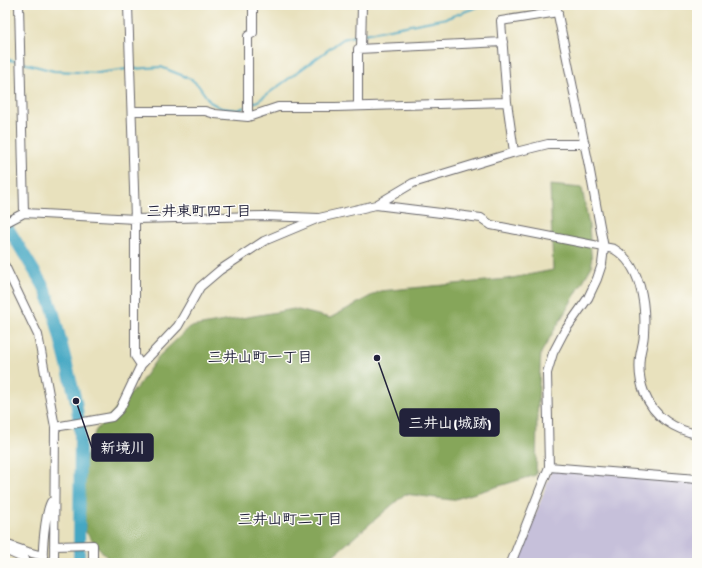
<svg xmlns="http://www.w3.org/2000/svg" width="702" height="568" viewBox="0 0 702 568" font-family="'Gochi Hand','Klee One',sans-serif">
  <style>
    .industrial { fill: #c6c0da }
    .forest { fill: #86a65a; stroke: #54644a }
    .lines { fill: none; stroke-linecap: round; stroke-linejoin: round }
    .stream { stroke: #44a7c3; stroke-width: 2 }
    .river { stroke: #44a7c3; stroke-width: 12 }
    .minor-casing { stroke: #676568; stroke-width: 10 }
    .minor { stroke: #fff; stroke-width: 8 }
    .labels { text-anchor: middle; stroke-width: 3; stroke-linejoin: round; paint-order: stroke }
    .neighbourhood-label { font-size: 15px; font-weight: bold; fill: #22223b; stroke: #fdfcf7 }
    .leader { fill: none; stroke: #22223b; stroke-width: 1.5 }
    .callout-dot { fill: #22223b; stroke: #fdfcf7; stroke-width: 1.5 }
    .callout { fill: #22223b; stroke: #22223b; stroke-width: 1.5 }
    .callout-label { font-size: 15px; text-anchor: middle; font-weight: bold; fill: #fff }
  </style>
  <rect width="100%" height="100%" fill="#fdfcf7"/>
  <filter id="ink" filterUnits="userSpaceOnUse"><feTurbulence type="fractalNoise" baseFrequency=".025" numOctaves="2"/><feDisplacementMap in="SourceGraphic" scale="8" xChannelSelector="R" yChannelSelector="G"/><feConvolveMatrix kernelMatrix="1 2 1 2 8 2 1 2 1" color-interpolation-filters="sRGB"/></filter>
  <filter id="wash" filterUnits="userSpaceOnUse"><feTurbulence type="fractalNoise" baseFrequency=".012" numOctaves="4" result="noise"/><feDisplacementMap in="SourceGraphic" scale="16" xChannelSelector="R" yChannelSelector="G"/><feGaussianBlur stdDeviation="0.9" result="paint"/><feColorMatrix in="noise" values="0 0 0 0 0 0 0 0 0 0 0 0 0 0 0 0 0 1.4 0 .05"/><feComposite in="paint" operator="in"/></filter>
  <g filter="url(#wash)">
    <rect width="100%" height="100%" fill="#e8e1bd"/>
    <!-- industrial -->
    <path class="industrial" d="M552 469 697 480V563H518Z"/>
    <!-- forest -->
    <path class="forest" d="M550 185 582 188 589 226 592 266 541 353 537 418 536 475 452 500 405 494 324 563H116L110 561 85 531 83 467 96 430 138 386 158 357 190 327 294 309 330 318 380 291 507 279 553 270Z"/>
    <g class="lines">
      <!-- stream -->
      <path class="stream" d="M537 5 542 6
        M364 34 447 18 483 5
        M5 59 19 62
        M23 63 54 71 98 73 127 69
        M132 69 161 67 191 79 198 85 210 102 221 108 238 110 245 107
        M251 104 258 101 343 39 359 35"/>
      <!-- river -->
      <path class="river" d="M5 223 44 287 53 310 76 401 80 430 79 563"/>
    </g>
  </g>
  <g filter="url(#ink)">
    <g class="lines">
      <defs>
        <path id="minor" d="M19 5 24 213
          M128 5 135 219V356L141 365
          M361 49 362 5
          M358 106V49L503 42
          M132 111H205L215 114 248 117 278 107H335L507 102
          M248 117V36L253 33V5
          M514 152 507 102 501 21 558 12
          M376 205 481 218 491 225 614 249C641 265 646 304 644 333 644 341 641 349 640 357 637 382 646 407 666 421 676 428 686 432 697 434
          M5 223 24 213 135 219 265 216 319 218
          M5 266 38 335 55 427 54 563
          M55 427 112 417 120 409 141 365 178 326 200 287 220 270 264 241 319 218 376 205 413 183 512 153 548 144H585
          M549 467 697 479
          M5 544 28 552 43 556
          M54 546 93 545V563
          M5 550 25 559 26 563
          M43 563C42 550 45 514 51 502
          M511 563 549 467 547 373 553 353 564 332 588 298 597 279 602 264 604 248 589 166 556 5"/>
      </defs>
      <!-- minor casing -->
      <use href="#minor" class="minor-casing"/>
      <!-- minor -->
      <use href="#minor" class="minor"/>
    </g>
  </g>
  <g class="labels">
    <!-- neighbourhood labels -->
    <g class="neighbourhood-label">
      <text x="199" y="216">三井東町四丁目</text>
      <text x="260" y="362">三井山町一丁目</text>
      <text x="290" y="524">三井山町二丁目</text>
    </g>
  </g>
  <!-- callouts -->
  <path class="leader" d="M377 358L400 423M76 401L92 448"/>
  <g class="callout-dot">
    <circle cx="377" cy="358" r="4"/>
    <circle cx="76" cy="401" r="4"/>
  </g>
  <g class="callout">
    <rect x="400" y="409" width="99" height="27" rx="4"/>
    <rect x="92" y="434" width="61" height="27" rx="4"/>
  </g>
  <g class="callout-label">
    <text x="450" y="428">三井山(城跡)</text>
    <text x="123" y="453">新境川</text>
  </g>
  <!-- margin -->
  <rect width="702" height="568" fill="none" stroke="#fdfcf7" stroke-width="20"/>
</svg>
